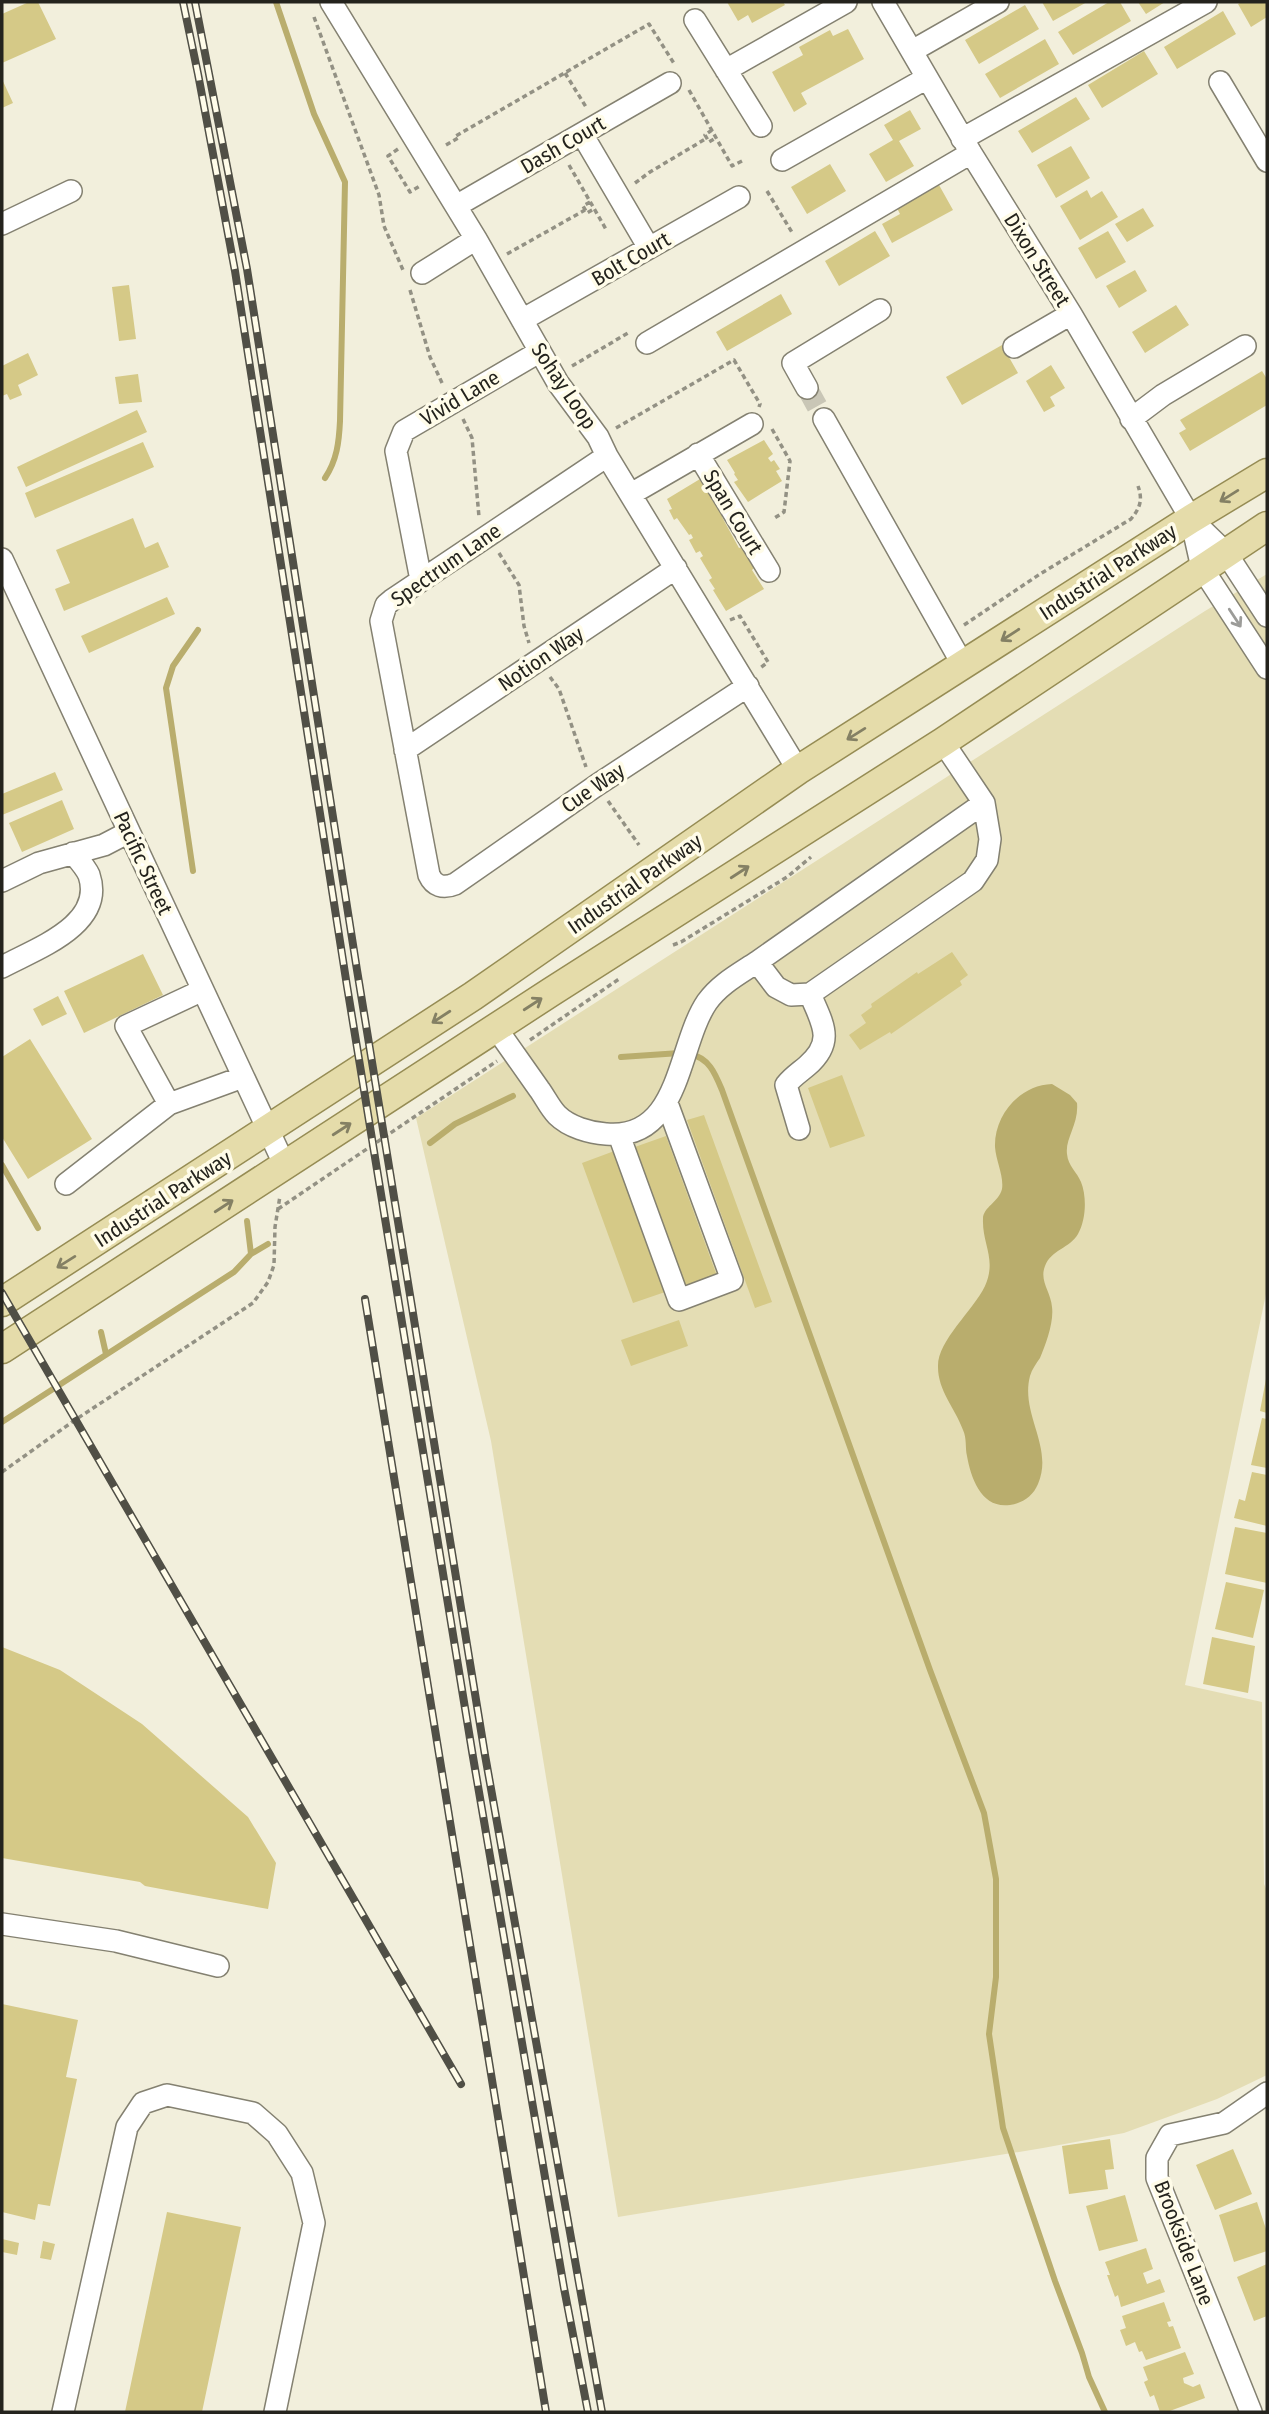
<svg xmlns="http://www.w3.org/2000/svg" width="1269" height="2414" viewBox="0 0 1269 2414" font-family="'Fira Sans Condensed',sans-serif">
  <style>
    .green { fill: #e4ddb4 }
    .water { fill: #b9ad6d }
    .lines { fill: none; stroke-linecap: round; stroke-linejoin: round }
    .stream { stroke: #b9ad6d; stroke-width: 6 }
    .building { fill: #d5c987 }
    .minor-tunnel { stroke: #c9c6b6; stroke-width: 21; stroke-dasharray: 21 10; stroke-linecap: butt }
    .minor-casing { stroke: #848171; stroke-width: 24 }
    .major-casing { stroke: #968c54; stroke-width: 31 }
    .path { stroke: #939184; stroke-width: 3.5; stroke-dasharray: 5 3.5; stroke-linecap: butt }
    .minor { stroke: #fff; stroke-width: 21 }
    .major { stroke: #e5dcaa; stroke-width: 28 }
    .rail-casing { stroke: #504f46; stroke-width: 8 }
    .rail { stroke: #fffce9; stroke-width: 5; stroke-dasharray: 16; stroke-linecap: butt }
    .oneway { stroke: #848064 }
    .oneway2 { stroke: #9c9c99 }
    .labels { text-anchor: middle; stroke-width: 7; stroke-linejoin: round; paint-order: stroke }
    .street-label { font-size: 21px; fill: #24231d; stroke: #fffce9 }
  </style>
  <rect width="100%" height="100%" fill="#f2efdc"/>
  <!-- green -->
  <path class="green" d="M1267 574V1289L1185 1685 1262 1702 1264 1884 1267 1891V2075L1217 2099 1124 2133 1043 2148 618 2217 491 1441 416 1118 1205 611Z"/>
  <!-- water -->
  <path class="water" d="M1052 1084 1070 1095 1077 1103C1079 1124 1065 1138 1067 1154 1068 1166 1077 1172 1081 1182 1087 1197 1086 1220 1078 1234 1070 1248 1051 1250 1045 1266 1039 1281 1051 1292 1052 1307 1054 1322 1046 1344 1040 1358 1036 1364 1032 1369 1030 1376 1020 1414 1054 1447 1038 1484 1033 1496 1023 1503 1010 1505 982 1509 971 1479 967 1456 965 1447 967 1439 963 1430 955 1408 938 1391 938 1367 937 1341 973 1311 985 1286 997 1259 982 1244 983 1219 983 1207 999 1202 1002 1189 1004 1176 996 1161 995 1147 994 1115 1020 1085 1052 1084Z"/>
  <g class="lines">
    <!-- stream -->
    <path class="stream" d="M276 2 314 114 345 182 340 421C339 442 337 460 325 478
      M193 871 166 688 173 666 198 630
      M690 1054C709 1058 715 1073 722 1090L930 1670 984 1813 996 1879V1977L989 2034 1003 2128 1055 2281 1082 2353 1089 2377 1105 2412
      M621 1057 680 1053
      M430 1143 455 1124 513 1096
      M2 1165 38 1228
      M251 1254 268 1244
      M101 1332 106 1354
      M2 1422 234 1272 251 1254 247 1221"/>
  </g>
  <!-- building -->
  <path class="building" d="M29 2H38L56 39 2 63V14Z
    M727 2H783L785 5 752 23 748 15 738 21Z
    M1042 2H1087L1053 21Z
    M1109 2H1120L1131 21 1073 55 1058 32Z
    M1138 2H1165L1146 14Z
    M1242 2H1267V17L1251 27 1238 4Z
    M1025 5 1039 29 979 64 965 40Z
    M1223 11 1236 34 1177 69 1164 47Z
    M848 29 864 59 801 93 807 104 794 112 772 72 803 55 799 47 830 30 833 36Z
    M1045 39 1059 64 1000 98 985 74Z
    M1144 51 1158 74 1102 108 1088 85Z
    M2 79 13 103 2 108Z
    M1076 97 1090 119 1032 153 1018 131Z
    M910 110 921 129 899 141 914 166 886 182 869 154 893 140 884 125Z
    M1071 146 1090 178 1056 198 1037 165Z
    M830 164 846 191 807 214 791 187Z
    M939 185 953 210 892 243 882 224 900 214 897 208Z
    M1087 190 1091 198 1102 191 1118 217 1080 240 1060 206Z
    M1143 208 1154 226 1127 242 1115 224Z
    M875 231 890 256 839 286 825 261Z
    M1108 231 1126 262 1096 279 1078 248Z
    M1135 270 1147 291 1119 308 1106 286Z
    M129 285 136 339 119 341 112 287Z
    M781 294 792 314 727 351 716 332Z
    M1176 305 1189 325 1145 353 1132 332Z
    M1002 345 1018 373 962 405 946 377Z
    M28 353 38 375 18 385 22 395 10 400 7 394 2 396V366Z
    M1051 365 1065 388 1050 397 1055 406 1044 412 1026 381Z
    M1262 371 1267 379V405L1190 451 1179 433 1186 429 1180 420Z
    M138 374 142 402 119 404 115 377Z
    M137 410 147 432 26 487 17 467Z
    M764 440 773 454 768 458 771 462 774 460 780 469 776 471 782 481 748 502 734 482 738 480 734 474 735 473 727 460Z
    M143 442 154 467 35 518 25 493Z
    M700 479 707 491 710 489 724 516 722 517 739 548 742 547 754 568 752 570 764 589 726 611 713 590 715 589 709 580 712 578 700 558 703 556 700 551 696 553 689 540 693 538 691 534 689 535 677 518 674 520 669 510 672 509 667 499Z
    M133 518 145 548 158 542 169 567 64 611 55 589 70 583 56 550Z
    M167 597 175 614 89 653 81 636Z
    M55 772 63 790 2 815V794Z
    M62 800 74 829 22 852 9 823Z
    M952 952 968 975 960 981 962 985 891 1034 890 1032 860 1050 849 1035 866 1023 861 1015 872 1007 871 1004 917 972 918 974Z
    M143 954 163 995 84 1033 64 991Z
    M58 996 67 1014 42 1026 33 1009Z
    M30 1039 92 1139 28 1179 2 1137V1057Z
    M842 1075 865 1136 830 1148 808 1088Z
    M704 1115 772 1302 755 1308 687 1120Z
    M666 1136 717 1276 683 1289 632 1148Z
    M617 1150 668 1291 633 1303 582 1163Z
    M679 1320 688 1346 631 1366 621 1340Z
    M1266 1379H1267V1413L1260 1411Z
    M1262 1418 1267 1419V1468L1251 1465Z
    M1252 1472 1267 1475V1526L1234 1518 1239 1499 1245 1501Z
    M1235 1527 1267 1533V1583L1225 1574Z
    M1226 1582 1264 1590 1253 1638 1215 1629Z
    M1212 1637 1255 1646 1248 1693 1203 1684Z
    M2 1647 60 1670 142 1724 248 1817 276 1863 268 1909 145 1886 140 1882 2 1858Z
    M2 2004 78 2020 66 2077 77 2079 50 2206 38 2204 35 2220 2 2212Z
    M1110 2139 1114 2169 1105 2170 1108 2189 1069 2194 1062 2146Z
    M1233 2149 1252 2194 1215 2210 1196 2165Z
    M1125 2195 1138 2241 1099 2251 1086 2206Z
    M1257 2202 1267 2232V2251L1234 2262 1219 2215Z
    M167 2212 241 2227 202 2412H125Z
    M2 2239 19 2243 17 2255 2 2252Z
    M43 2241 55 2244 51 2260 40 2258Z
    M1146 2248 1153 2269 1143 2273 1147 2284 1160 2279 1165 2292 1121 2307 1118 2295 1115 2297 1107 2275H1110L1105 2262Z
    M1267 2264V2316L1254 2321 1237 2277Z
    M1164 2302 1171 2321 1167 2322 1169 2327 1173 2326 1181 2348 1146 2360 1142 2351 1139 2352 1135 2342 1126 2346 1120 2330 1126 2328 1122 2316Z
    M1185 2352 1194 2374 1183 2378 1184 2383 1193 2387 1200 2384 1205 2398 1167 2412H1160L1154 2395 1150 2397 1144 2382 1148 2380 1143 2367Z"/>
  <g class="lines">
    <!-- minor-tunnel -->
    <path class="minor-tunnel" d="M807 388 824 419"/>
    <defs>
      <path id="minor" d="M331 2 476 239 558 383 598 437 607 456 798 770
        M883 2 971 153 1071 314 1191 519 1226 553 1267 616
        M695 20 761 126
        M912 51 998 2
        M726 70 846 2
        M1220 82 1267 161
        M582 134 649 248
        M962 139 1206 2
        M782 160 927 78
        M456 206 670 83
        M2 224 71 191
        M422 273 476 239
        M522 320 739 197
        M647 343 971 153
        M1014 347 1071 314
        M807 388 793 363 880 310
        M824 419 963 665
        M1131 419 1163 395 1245 346
        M698 454 769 571
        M607 456 392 600 386 605 381 621 429 875C434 886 443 889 455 884L597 785 748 686
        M631 494 752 424
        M1191 519 1202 568 1267 668
        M2 559 285 1166
        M421 580 396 451 404 431 539 352
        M405 750 676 568
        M2 881 39 863 104 845 129 832
        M757 962 776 987 791 995 810 994 973 881 987 860 990 839 984 803 943 742
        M2 967C35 949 106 925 89 875 86 868 78 859 73 853
        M496 1028C510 1048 525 1069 539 1089 545 1097 550 1108 557 1115 569 1127 590 1133 606 1134 681 1141 677 1046 707 1002 720 984 739 974 757 962L984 803
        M169 1104 126 1026 203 990
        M799 1129 786 1085C792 1077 800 1072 807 1066 836 1041 822 1023 810 994
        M619 1135 679 1300 732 1280 667 1103
        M66 1184 169 1104 243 1077
        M2 1924 116 1941 218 1966
        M63 2412 127 2127 143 2103 167 2095 253 2113 277 2134 302 2173 314 2223 275 2412
        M1251 2412 1157 2178V2158L1170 2135 1224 2123 1267 2093"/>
      <path id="major" d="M2 1302 473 996 798 770 1191 519 1267 473
        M2 1349 551 992 943 742 1267 526"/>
    </defs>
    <!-- minor casing -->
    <use href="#minor" class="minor-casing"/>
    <!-- major casing -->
    <use href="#major" class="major-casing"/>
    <!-- path -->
    <path class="path" d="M314 17 379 195 384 226 403 270
      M565 73 586 107
      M689 90 732 166 744 160
      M712 130 705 135 709 142 716 138
      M446 145 458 138 456 136 649 24 675 65
      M398 149 388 156 410 192 420 186
      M569 165 607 231
      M635 183 650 172 707 138
      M767 191 793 234
      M590 202 583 206 587 213 594 209
      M507 254 585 210
      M410 290 430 357 443 385
      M572 366 628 333
      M463 419 472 438 479 517
      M616 428 734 360 760 404 759 407
      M772 429 790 461 784 512 773 519
      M499 553 519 585 524 626 529 643
      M730 620 740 616 768 662 760 668
      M964 625 1040 574 1131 519C1140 508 1143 500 1138 486
      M550 677 559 689 586 767
      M608 801 639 845
      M673 945 681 942 787 877 811 857
      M530 1040 619 979
      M278 1209 497 1061
      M2 1472 75 1420 253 1303 268 1282 274 1265 275 1227 280 1196"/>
    <!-- minor -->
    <use href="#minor" class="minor"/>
    <!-- major -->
    <use href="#major" class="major"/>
    <defs>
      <path id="rail" d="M183 2 198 74 235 271 347 986 473 1757 564 2288 588 2412
        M195 2 247 269 357 970 485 1755 602 2412
        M2 1293 461 2084
        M365 1299 546 2412"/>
    </defs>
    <!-- rail casing -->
    <use href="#rail" class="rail-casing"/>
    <!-- rail -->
    <use href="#rail" class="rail"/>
  </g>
  <!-- one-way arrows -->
  <defs><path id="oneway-shaft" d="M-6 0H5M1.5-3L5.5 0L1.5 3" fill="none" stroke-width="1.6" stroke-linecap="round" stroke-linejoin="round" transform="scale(1.75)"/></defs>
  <g class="oneway">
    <use href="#oneway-shaft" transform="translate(1229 496) rotate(148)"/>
    <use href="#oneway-shaft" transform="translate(1010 635) rotate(147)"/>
    <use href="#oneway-shaft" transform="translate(856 734) rotate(148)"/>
    <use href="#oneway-shaft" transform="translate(740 872) rotate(-33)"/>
    <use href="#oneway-shaft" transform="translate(533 1004) rotate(-33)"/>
    <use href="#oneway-shaft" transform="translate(441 1017) rotate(147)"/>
    <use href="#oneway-shaft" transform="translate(342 1129) rotate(-33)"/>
    <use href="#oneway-shaft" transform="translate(224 1206) rotate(-33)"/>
    <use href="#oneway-shaft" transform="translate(66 1262) rotate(148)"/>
  </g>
  <use class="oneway2" href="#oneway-shaft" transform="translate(1235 618) rotate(57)"/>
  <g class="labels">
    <!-- street labels -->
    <g class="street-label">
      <text transform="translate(563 145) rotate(-30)" y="7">Dash Court</text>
      <text transform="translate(631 259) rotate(-30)" y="7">Bolt Court</text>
      <text transform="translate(1037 260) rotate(58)" y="7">Dixon Street</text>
      <text transform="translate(564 386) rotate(56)" y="7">Sohay Loop</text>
      <text transform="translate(460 398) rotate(-31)" y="7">Vivid Lane</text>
      <text transform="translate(733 512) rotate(59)" y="7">Span Court</text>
      <text transform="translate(446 565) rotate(-35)" y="7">Spectrum Lane</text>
      <text transform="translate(1108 572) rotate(-33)" y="7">Industrial Parkway</text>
      <text transform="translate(541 659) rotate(-34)" y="7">Notion Way</text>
      <text transform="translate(593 788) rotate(-34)" y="7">Cue Way</text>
      <text transform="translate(143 863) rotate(65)" y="7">Pacific Street</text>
      <text transform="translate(635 884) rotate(-35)" y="7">Industrial Parkway</text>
      <text transform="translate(163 1199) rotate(-33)" y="7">Industrial Parkway</text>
      <text transform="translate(1184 2243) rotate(69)" y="7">Brookside Lane</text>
    </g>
  </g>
  <!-- border -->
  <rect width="1269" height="2414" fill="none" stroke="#24231d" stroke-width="7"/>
</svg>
